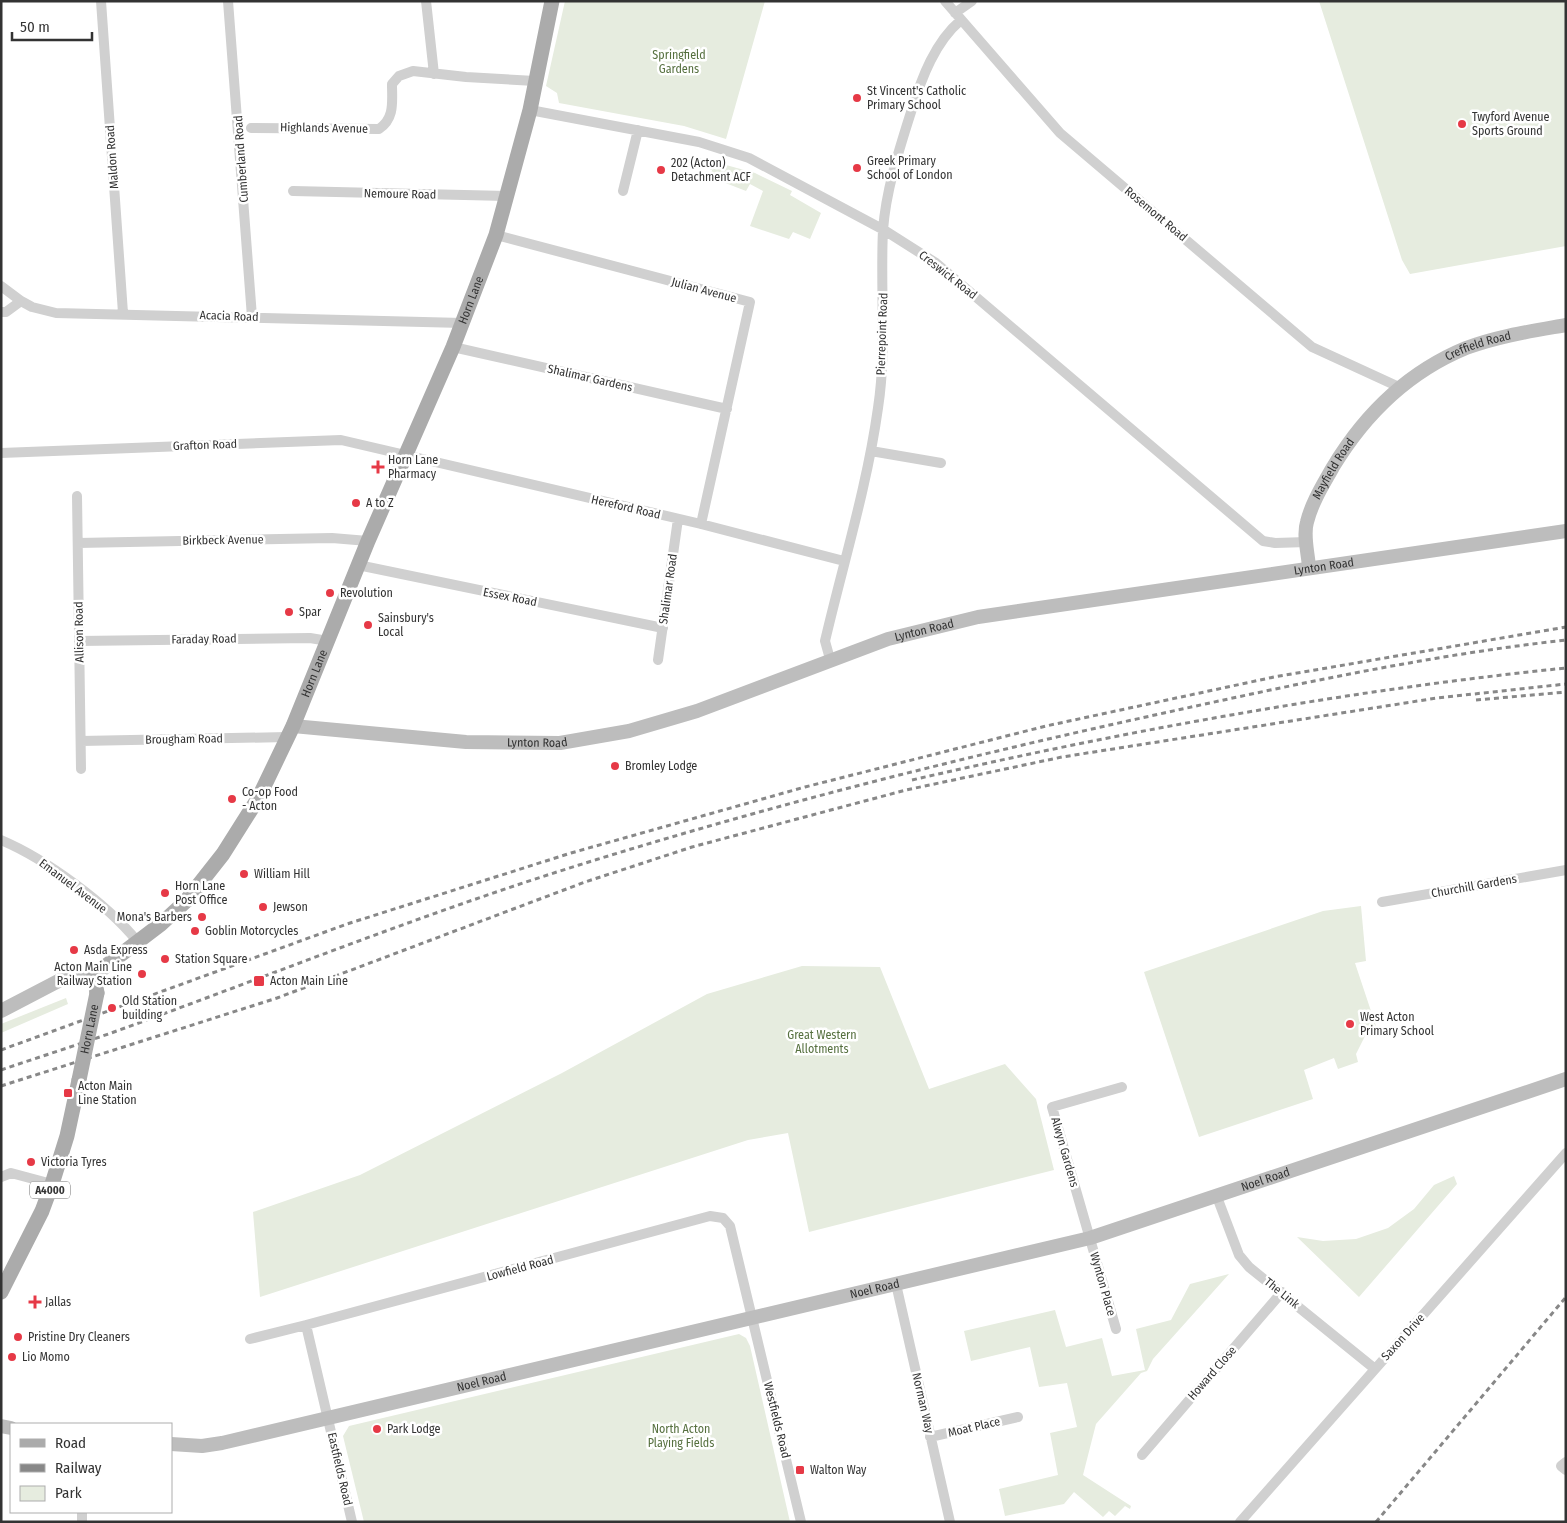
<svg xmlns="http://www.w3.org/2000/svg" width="1567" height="1523" viewBox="0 0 1567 1523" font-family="'Fira Sans Condensed',sans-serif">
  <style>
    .green { fill: #e6ecdf }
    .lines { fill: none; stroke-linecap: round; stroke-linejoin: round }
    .street { stroke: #d0d0d0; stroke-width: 10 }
    .secondary { stroke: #bdbdbd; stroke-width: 14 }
    .primary { stroke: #ababab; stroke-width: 15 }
    .rail { stroke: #888; stroke-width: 3; stroke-dasharray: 5 4; stroke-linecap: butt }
    .primary-bridge { stroke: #ababab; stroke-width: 15 }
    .poi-dot { fill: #e63946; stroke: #fff; stroke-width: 2 }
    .labels { text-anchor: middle; stroke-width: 5; stroke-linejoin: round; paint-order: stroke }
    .shield { fill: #fff; stroke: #707070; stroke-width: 1 }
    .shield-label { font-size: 11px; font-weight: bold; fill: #333 }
    .park-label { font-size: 12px; fill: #56703f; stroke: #fff }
    .poi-label { font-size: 12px; fill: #333; stroke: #fff; text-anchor: start }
    .street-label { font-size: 12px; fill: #333; stroke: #fff }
  </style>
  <rect width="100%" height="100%" fill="#fff"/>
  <!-- green -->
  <path class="green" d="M565 1H765L726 139 684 126 559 103 557 93 546 86Z
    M1319 1H1566V246L1410 274 1402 260Z
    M697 157 755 173 792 191 790 195 821 213 810 239 793 232 789 239 750 226 763 191 750 184 746 191 710 177 712 170 693 163Z
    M1361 906 1366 961 1355 963 1377 1029 1367 1032 1356 1054 1358 1062 1338 1069 1334 1058 1304 1070 1313 1099 1199 1137 1144 972 1323 911Z
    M802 966 880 967 929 1089 1005 1064 1036 1099 1054 1170 809 1232 788 1133 748 1140 260 1297 253 1212 360 1175 562 1073 707 994Z
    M66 998 68 1004 1 1033V1024Z
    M1454 1176 1457 1184 1359 1297 1297 1237 1323 1241 1356 1239 1388 1228 1414 1209 1434 1185Z
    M1229 1274 1153 1359 1147 1371 1141 1373 1096 1424 1083 1475 1131 1506 1130 1509 1125 1506 1115 1516 1109 1511 1103 1517 1074 1492 1064 1504 1005 1516 999 1489 1058 1475 1050 1433 1077 1427 1067 1383 1039 1387 1030 1347 971 1361 964 1331 1055 1310 1066 1347 1102 1338 1112 1376 1145 1370 1136 1329 1171 1320 1190 1284Z
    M739 1334 746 1338 750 1346 790 1522H364L343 1436 349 1426Z"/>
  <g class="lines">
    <!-- street -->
    <path class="street" d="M101 1 123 313
      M228 1 252 317
      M426 1 434 74
      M945 1 1060 133 1312 347 1399 387
      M955 13 972 1
      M530 110 699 142 749 158 884 230 936 263 1263 541 1275 543 1307 542
      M251 128 379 129C395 118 392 102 392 84L399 76 413 71 466 77 535 81
      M293 191 507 196
      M623 191 638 130
      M496 235 750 302 701 524
      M1 286 21 301
      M1 312H6L21 301 32 307 56 313 463 323
      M453 347 727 409
      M871 451 941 463
      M1 453 341 440 701 524 844 561
      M77 496 81 769
      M78 543 332 538 368 541
      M358 565 663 628
      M79 641 310 638 328 641
      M830 659 825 641C843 564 867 487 878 408 887 350 880 289 883 230 886 189 900 147 912 109 922 77 935 42 961 20
      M658 660 678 519
      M81 741 287 737
      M1 840C46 859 107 904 137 941
      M1382 902 1566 870
      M1 1177 11 1173 52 1184
      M1217 1197 1239 1255 1249 1267 1375 1369
      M896 1284 950 1522
      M1116 1329 1052 1107 1122 1087
      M250 1339 306 1325
      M930 1437 1018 1417
      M1142 1455 1282 1292
      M1566 1462 1561 1466 1566 1470
      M82 1512V1522
      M352 1522 306 1325 710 1216 723 1218 730 1226 801 1522
      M1240 1522 1566 1153"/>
    <!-- secondary -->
    <g class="secondary">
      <path id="s1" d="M1309 567C1308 553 1303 535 1307 522 1312 502 1323 485 1333 467 1365 414 1408 372 1466 348 1498 336 1532 331 1566 325"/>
      <path id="s2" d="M293 726 466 742 560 743 629 731 697 711 888 639 978 617 1566 531"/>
      <path d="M1 1011 68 976 94 975"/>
      <path d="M1 1426 11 1428"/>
      <path id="s3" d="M171 1444 202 1446 222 1443 1090 1238 1566 1079"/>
    </g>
    <!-- primary -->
    <g class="primary">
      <path id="s4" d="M97 993 94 975 161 924 186 901 223 854 259 797 293 726 368 541 453 347 496 235 530 110 552 1"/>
      <path d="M1 1292 42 1211 52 1184 67 1136 79 1080"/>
    </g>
    <!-- rail -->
    <path class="rail" d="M1476 700 1566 692
      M912 780C1125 731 1349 690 1566 668
      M1 1050 347 924 571 853 805 787 1046 726 1274 677 1566 627
      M1 1070C42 1056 84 1043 125 1028 276 973 425 913 579 865 771 805 967 756 1164 713 1296 684 1431 655 1566 640
      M1 1086 277 998 585 882 692 847 906 790 1062 757 1437 698 1566 684
      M1376 1522 1566 1297"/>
    <!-- primary-bridge -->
    <path class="primary-bridge" id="s5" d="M79 1080 97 993"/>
  </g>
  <!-- markers -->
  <g class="poi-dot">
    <circle cx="857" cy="98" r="5"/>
    <circle cx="1462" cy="124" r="5"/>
    <circle cx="857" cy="168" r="5"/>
    <circle cx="661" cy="170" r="5"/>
    <path d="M375.5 459.5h5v5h5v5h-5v5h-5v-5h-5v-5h5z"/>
    <circle cx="356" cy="503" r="5"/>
    <circle cx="330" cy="593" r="5"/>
    <circle cx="289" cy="612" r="5"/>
    <circle cx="368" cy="625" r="5"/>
    <circle cx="615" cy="766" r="5"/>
    <circle cx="232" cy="799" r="5"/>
    <circle cx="244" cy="874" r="5"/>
    <circle cx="165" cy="893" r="5"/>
    <circle cx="263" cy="907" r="5"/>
    <circle cx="202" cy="917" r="5"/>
    <circle cx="195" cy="931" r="5"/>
    <circle cx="74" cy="950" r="5"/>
    <circle cx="165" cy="959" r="5"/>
    <circle cx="142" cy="974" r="5"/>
    <rect x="253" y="975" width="12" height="12" rx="2.5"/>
    <circle cx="112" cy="1008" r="5"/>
    <circle cx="1350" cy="1024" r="5"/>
    <rect x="63" y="1088" width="10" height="10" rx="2.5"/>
    <circle cx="31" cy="1162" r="5"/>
    <path d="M32.5 1294.5h5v5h5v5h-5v5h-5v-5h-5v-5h5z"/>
    <circle cx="18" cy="1337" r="5"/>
    <circle cx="12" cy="1357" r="5"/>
    <circle cx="377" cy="1429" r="5"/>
    <rect x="795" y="1465" width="10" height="10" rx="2.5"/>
  </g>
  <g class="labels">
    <!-- shield labels -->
    <rect class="shield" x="30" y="1181.5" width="40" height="17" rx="4"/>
    <g class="shield-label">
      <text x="50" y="1194">A4000</text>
    </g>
    <!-- park labels -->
    <g class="park-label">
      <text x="679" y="59">Springfield<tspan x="679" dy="14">Gardens</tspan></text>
      <text x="822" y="1039">Great Western<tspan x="822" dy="14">Allotments</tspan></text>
      <text x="681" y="1433">North Acton<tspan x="681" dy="14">Playing Fields</tspan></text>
    </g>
    <!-- poi labels -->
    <g class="poi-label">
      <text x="867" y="95">St Vincent's Catholic<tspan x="867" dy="14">Primary School</tspan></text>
      <text x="1472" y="121">Twyford Avenue<tspan x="1472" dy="14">Sports Ground</tspan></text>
      <text x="867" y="165">Greek Primary<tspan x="867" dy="14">School of London</tspan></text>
      <text x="671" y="167">202 (Acton)<tspan x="671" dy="14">Detachment ACF</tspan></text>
      <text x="388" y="464">Horn Lane<tspan x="388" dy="14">Pharmacy</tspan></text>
      <text x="366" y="507">A to Z</text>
      <text x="340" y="597">Revolution</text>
      <text x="299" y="616">Spar</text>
      <text x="378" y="622">Sainsbury's<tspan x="378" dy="14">Local</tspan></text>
      <text x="625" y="770">Bromley Lodge</text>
      <text x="242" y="796">Co-op Food<tspan x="242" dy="14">- Acton</tspan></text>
      <text x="254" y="878">William Hill</text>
      <text x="175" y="890">Horn Lane<tspan x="175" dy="14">Post Office</tspan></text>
      <text x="273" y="911">Jewson</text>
      <text x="192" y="921" text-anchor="end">Mona's Barbers</text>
      <text x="205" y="935">Goblin Motorcycles</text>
      <text x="84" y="954">Asda Express</text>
      <text x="175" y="963">Station Square</text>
      <text x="132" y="971" text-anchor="end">Acton Main Line<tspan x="132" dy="14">Railway Station</tspan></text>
      <text x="270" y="985">Acton Main Line</text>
      <text x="122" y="1005">Old Station<tspan x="122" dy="14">building</tspan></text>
      <text x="1360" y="1021">West Acton<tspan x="1360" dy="14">Primary School</tspan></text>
      <text x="78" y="1090">Acton Main<tspan x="78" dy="14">Line Station</tspan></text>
      <text x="41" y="1166">Victoria Tyres</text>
      <text x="45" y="1306">Jallas</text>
      <text x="28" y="1341">Pristine Dry Cleaners</text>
      <text x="22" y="1361">Lio Momo</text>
      <text x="387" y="1433">Park Lodge</text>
      <text x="810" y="1474">Walton Way</text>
    </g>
    <!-- street labels -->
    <g class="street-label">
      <text transform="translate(324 128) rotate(1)" y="4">Highlands Avenue</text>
      <text transform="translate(112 157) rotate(-94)" y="4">Maldon Road</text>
      <text transform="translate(241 159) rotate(-94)" y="4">Cumberland Road</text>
      <text transform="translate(400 194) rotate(1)" y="4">Nemoure Road</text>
      <text transform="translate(1156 214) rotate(40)" y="4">Rosemont Road</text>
      <text transform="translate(948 275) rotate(38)" y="4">Creswick Road</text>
      <text transform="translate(704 290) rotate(15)" y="4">Julian Avenue</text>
      <text dy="4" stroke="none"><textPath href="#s4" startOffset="804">Horn Lane</textPath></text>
      <text transform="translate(229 316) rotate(2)" y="4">Acacia Road</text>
      <text transform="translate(882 334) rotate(-88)" y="4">Pierrepoint Road</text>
      <text dy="4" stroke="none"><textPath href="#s1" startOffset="300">Creffield Road</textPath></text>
      <text transform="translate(590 378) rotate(13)" y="4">Shalimar Gardens</text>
      <text transform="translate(205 445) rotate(-2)" y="4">Grafton Road</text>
      <text dy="4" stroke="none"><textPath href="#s1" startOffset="105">Mayfield Road</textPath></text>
      <text transform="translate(626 507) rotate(13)" y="4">Hereford Road</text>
      <text transform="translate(223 540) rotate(-1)" y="4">Birkbeck Avenue</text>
      <text dy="4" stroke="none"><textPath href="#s2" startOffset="1055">Lynton Road</textPath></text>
      <text transform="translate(668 589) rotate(-82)" y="4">Shalimar Road</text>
      <text transform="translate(510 597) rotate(11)" y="4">Essex Road</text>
      <text dy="4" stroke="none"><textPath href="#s2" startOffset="650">Lynton Road</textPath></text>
      <text transform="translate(79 632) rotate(-91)" y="4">Allison Road</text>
      <text transform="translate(204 639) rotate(-1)" y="4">Faraday Road</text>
      <text dy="4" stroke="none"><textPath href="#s4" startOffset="399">Horn Lane</textPath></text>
      <text transform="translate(184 739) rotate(-1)" y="4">Brougham Road</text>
      <text dy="4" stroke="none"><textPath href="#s2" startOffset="245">Lynton Road</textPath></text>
      <text transform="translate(73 886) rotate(37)" y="4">Emanuel Avenue</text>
      <text transform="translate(1474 886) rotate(-10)" y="4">Churchill Gardens</text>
      <text dy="4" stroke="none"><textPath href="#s5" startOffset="52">Horn Lane</textPath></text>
      <text transform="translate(1065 1152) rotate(74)" y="4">Alwyn Gardens</text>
      <text dy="4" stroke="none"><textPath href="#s3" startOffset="1128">Noel Road</textPath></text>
      <text transform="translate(520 1268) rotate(-15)" y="4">Lowfield Road</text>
      <text transform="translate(1103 1284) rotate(74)" y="4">Wynton Place</text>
      <text dy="4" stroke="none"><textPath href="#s3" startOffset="722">Noel Road</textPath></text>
      <text transform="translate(1282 1293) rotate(39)" y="4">The Link</text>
      <text transform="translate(1403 1337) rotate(-48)" y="4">Saxon Drive</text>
      <text transform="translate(1212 1373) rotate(-49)" y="4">Howard Close</text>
      <text dy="4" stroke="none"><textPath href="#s3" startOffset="318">Noel Road</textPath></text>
      <text transform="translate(923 1403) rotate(77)" y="4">Norman Way</text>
      <text transform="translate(777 1420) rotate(76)" y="4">Westfields Road</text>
      <text transform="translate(974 1427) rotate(-13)" y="4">Moat Place</text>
      <text transform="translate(340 1469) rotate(77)" y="4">Eastfields Road</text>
    </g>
  </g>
  <!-- border -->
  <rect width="1567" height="1523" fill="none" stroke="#333333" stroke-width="5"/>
  <!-- legend -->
  <rect x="10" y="1423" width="162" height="90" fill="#ffffff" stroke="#adadad"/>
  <rect x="20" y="1439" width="25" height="8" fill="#ababab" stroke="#adadad"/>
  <text x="55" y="1448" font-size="15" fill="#333333">Road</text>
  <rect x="20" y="1464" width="25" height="8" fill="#888888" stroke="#adadad"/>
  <text x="55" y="1473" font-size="15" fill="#333333">Railway</text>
  <rect x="20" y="1486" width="25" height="15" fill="#e6ecdf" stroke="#adadad"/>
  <text x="55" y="1498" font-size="15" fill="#333333">Park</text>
  <!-- scale -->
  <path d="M12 32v8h80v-8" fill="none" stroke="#333333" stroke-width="2.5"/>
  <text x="20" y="32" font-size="15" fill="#333333" stroke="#ffffff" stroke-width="4" paint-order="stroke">50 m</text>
</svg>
